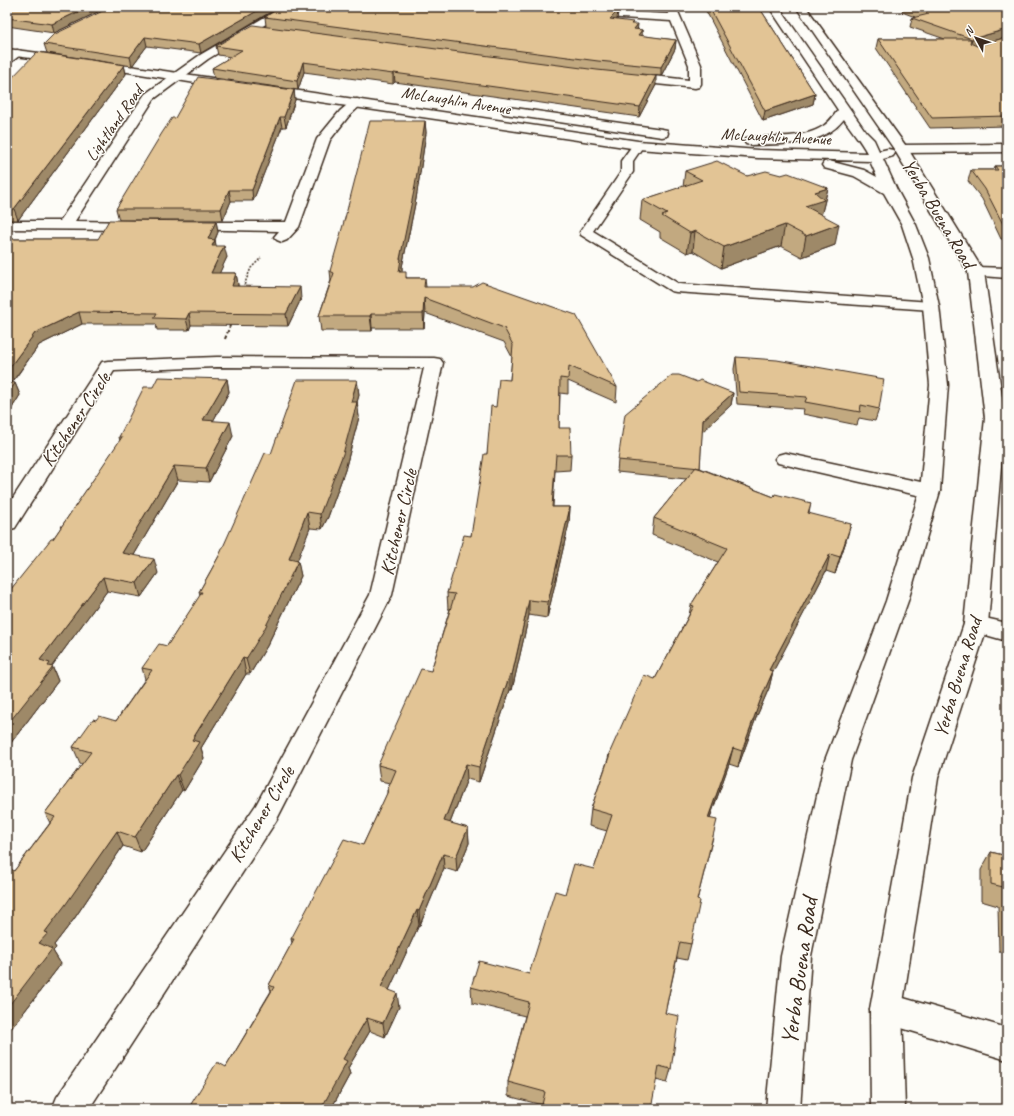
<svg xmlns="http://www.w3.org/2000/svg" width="1014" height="1116" viewBox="0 0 1014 1116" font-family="Caveat,sans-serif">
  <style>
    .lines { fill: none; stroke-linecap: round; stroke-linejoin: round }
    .lane-casing { stroke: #3b2a1e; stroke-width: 3 }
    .street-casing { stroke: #3b2a1e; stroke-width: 3 }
    .secondary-casing { stroke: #3b2a1e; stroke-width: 3 }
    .path-far1 { stroke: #3b2a1e; stroke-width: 1.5; stroke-dasharray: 2 1.5; stroke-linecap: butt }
    .path { stroke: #3b2a1e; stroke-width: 2; stroke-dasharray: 3.5 2.5; stroke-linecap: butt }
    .lane { fill: #fdfcf7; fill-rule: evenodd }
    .street { fill: #fdfcf7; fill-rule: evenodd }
    .secondary { fill: #fdfcf7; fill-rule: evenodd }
    .wall { fill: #c2a980; stroke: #3b2a1e }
    .shaded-wall { fill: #9e8968; stroke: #3b2a1e }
    .building { fill: #e2c495; stroke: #3b2a1e }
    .labels { text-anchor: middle; stroke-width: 3; stroke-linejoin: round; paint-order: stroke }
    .far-street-label { font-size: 17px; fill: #3b2a1e; stroke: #fdfcf7 }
    .street-label { font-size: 20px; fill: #3b2a1e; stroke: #fdfcf7 }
    .near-street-label { font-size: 24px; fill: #3b2a1e; stroke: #fdfcf7 }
  </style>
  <rect width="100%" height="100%" fill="#fdfcf7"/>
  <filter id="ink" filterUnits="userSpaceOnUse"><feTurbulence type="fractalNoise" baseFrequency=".025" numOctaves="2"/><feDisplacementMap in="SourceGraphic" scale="8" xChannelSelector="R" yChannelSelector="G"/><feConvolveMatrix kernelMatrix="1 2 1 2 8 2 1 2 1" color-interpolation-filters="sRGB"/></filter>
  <g filter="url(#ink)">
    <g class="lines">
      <defs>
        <path id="lane" d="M638 142 642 143 644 145 633 161V172L593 231 679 284 931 302 936 303 938 306 936 309 931 310 676 292 671 291 581 235 580 232 621 172V161L634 143Z"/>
        <path id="street" d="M282 7H294L208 59 154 99 75 221 136 222 141 223 143 226 141 229 136 230 7 229V221H60L145 94 200 55Z
          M536 7C580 7 625 12 669 14L666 7H676L701 65V84L699 87 695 88 627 81 623 79 621 77 623 75 627 73 689 80V65L671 21 588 16 541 10Z
          M17 50 21 51 23 53 11 62 7 63V55Z
          M357 99 361 100 363 103 348 117 330 140 299 227 287 240 282 242 277 240 274 237 279 231 181 229 179 226 181 223 186 222H286L317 139 340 111 353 100Z
          M1007 144V152L901 153 896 152 894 149 896 146 901 145Z
          M976 267 1007 268V278L970 275 968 272 970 269Z
          M217 357 434 358 440 359 443 363 392 595 276 821 89 1109H52L57 1097 256 805 370 595 424 368 217 367 114 371 15 528 7 530V507L102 362 108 361Z
          M785 453 930 484 937 486 940 491 937 496 930 498 778 463 775 459 778 455Z
          M976 616 1007 623V641L968 630 964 624 968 618Z
          M886 993 1007 1028V1060L875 1020 870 1009 875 998Z"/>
        <path id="secondary" d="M769 7H779L866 132 874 140 879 151 888 149 893 150 895 153 893 156 883 159 897 190 916 225 929 258 939 306 948 385 940 491 908 601 851 760 811 956 800 1109H766L781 956 825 760 886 601 920 491 930 385 923 306 913 258 902 225 884 193 854 176 824 168 822 165 824 162 829 161 864 170 877 177 870 161 758 158 638 149 266 94 262 93 260 90 262 87 266 86 638 141 758 150 867 153C861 141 851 130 844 119 821 148 784 143 751 145L746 144 744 141 746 138 751 137C773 136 800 139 820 128 828 124 833 117 838 110Z
          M796 7H806L908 149 984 272 1005 418 988 624 938 778 902 1009 905 1109H871L870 1009 912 778 964 624 985 418 968 272 894 149Z
          M7 49 63 56 67 57 69 59 67 61 63 62 7 55Z
          M95 61 226 80 230 81 232 84 230 87 226 88 91 66 89 64 91 62Z
          M508 107 662 129 667 130 668 133 667 136 662 137 504 114 502 111 504 108Z"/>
      </defs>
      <!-- lane casing -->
      <use href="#lane" class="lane-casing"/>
      <!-- street casing -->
      <use href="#street" class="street-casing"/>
      <!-- secondary casing -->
      <use href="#secondary" class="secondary-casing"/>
      <!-- path-far1 -->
      <path class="path-far1" d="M243 288 251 268 261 258"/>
      <!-- path -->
      <path class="path" d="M225 339 231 323"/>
      <!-- lane -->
      <use href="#lane" class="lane"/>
      <!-- street -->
      <use href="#street" class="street"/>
      <!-- secondary -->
      <use href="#secondary" class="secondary"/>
    </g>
    <!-- wall -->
    <path class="wall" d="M7 7H108L54 33 7 26Z
      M279 7 201 53 147 46 132 66 47 53 44 44Z
      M575 7H629L626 10Z
      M704 7H759L815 94 813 104 763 121Z
      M899 7H1007V37L976 46H977L1007 37V126L930 128 876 48 878 39H945L910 27 912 18 915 17 902 12 903 9Z
      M588 9 618 11 617 20 633 24 637 29 642 30V36L676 40 675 49 661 76 641 74 656 85 639 117 395 82 393 84 304 72 298 90 214 78 212 68 231 57 218 55 216 46 266 26 265 17Z
      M124 65 126 74 18 220H7V83Z
      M294 90 295 100 286 127H282L253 201H231L223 220H119L116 209 175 118Z
      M425 121 426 133 416 199 402 267V272L407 278H425L426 287 617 387 616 402 568 381V394L560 393 559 428 571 455 570 470 555 471 553 507H570L569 523 547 618 529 615 512 690H510L479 782 467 779 450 823 468 828 469 843 457 872 444 868 420 925H419L389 990 399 1007 385 1037 370 1031 348 1068 350 1074 331 1109H188L226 1067 271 991 269 985 292 943 291 939 363 845 387 794V791L390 783 380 781 378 765 431 671 450 609H448L447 593 471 536 496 407 510 380 512 357 504 342 425 313 424 328H372V331H321L319 316 331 280 330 271Z
      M995 166H1007V239H1001L982 199 968 181 971 170H994Z
      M685 171 747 176 828 188 823 208 821 215 835 245 802 257 781 246 721 268 693 251 687 253 660 237V232L640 220 642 200 683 187Z
      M216 221 218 232 215 240 216 246 227 257 219 273H236L238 285V286L301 299 288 326 191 325 189 330H157L156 324H82L39 345 12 383H15L20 395 7 416V239H98Z
      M736 357 879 409 875 421 859 418 857 425 803 414 804 409 737 404 734 369Z
      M227 379 229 392 213 421 233 436 209 482 178 480 134 555 158 573 141 597 107 591 52 666 58 681 10 744 7 743V594L53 539 120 441 119 437 153 387Z
      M357 380 359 395 357 402 359 417 345 470 328 517 322 529 310 528 297 560 301 576 267 646 250 674H246L201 748 204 758 184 791 182 790 141 852 123 846 74 919 54 945 56 948 53 951 61 964 7 1034V867L14 871 50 823 45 813 82 764 80 763 73 747 96 720 116 721 145 679 142 668 167 646 200 596 199 592 219 556 271 454Z
      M697 382 733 393 731 405 702 431 700 468 774 497 811 503 809 513 846 541 835 574 826 571 773 671 769 688 756 718 738 767 729 764 710 818 713 837 697 900 691 944 687 960 677 958 665 1013 671 1069 667 1083 656 1080 542 1105 508 1096V1082L525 1016 472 1003 471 987 529 974 565 894 594 869 607 831 589 826 591 809 608 759 609 754 655 679 689 615 691 605 718 562 652 535 654 518 686 479 617 472 618 460Z
      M991 852 1007 856V953L999 951 998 906 981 901V870Z"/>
    <!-- shaded-wall -->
    <path class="shaded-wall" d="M88 7H108L54 33 52 24Z
      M264 7H279L201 53 199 44Z
      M618 11 617 19 609 28 610 19Z
      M638 24 637 33 634 29Z
      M1007 29V37L969 48 972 39Z
      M642 30V39L638 35Z
      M145 37 147 46 132 66 130 57Z
      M676 40 675 49 661 76V67Z
      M303 62 304 72 298 90 297 81Z
      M124 65 126 74 18 220 14 209Z
      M394 73 395 82 393 84V74Z
      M656 76V85L639 117 640 107Z
      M294 90 295 100 286 127 284 117Z
      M815 94 813 104 763 121 765 111Z
      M280 117 282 127 253 201 252 190Z
      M425 121 426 133 416 199 402 267V272H399L400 259Z
      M828 188 820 220 805 206 815 192Z
      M229 190 231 201 223 220 221 209Z
      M216 221 218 232 210 251 208 239Z
      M7 222 10 231 7 234Z
      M839 224 835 245 802 257 806 236Z
      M785 225 781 246 721 268 724 247Z
      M695 231 693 251 687 253 690 233Z
      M215 240 217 251 212 246Z
      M224 246 227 257 214 285 211 273Z
      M236 273 238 285 234 297 232 286Z
      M300 287 301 299 288 326 286 314Z
      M424 298 425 313 424 328 423 314Z
      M79 312 82 324 39 345 7 389V371L35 333Z
      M189 313 191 325 189 330 186 319Z
      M371 314 372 328V331L370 316Z
      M227 379 229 392 206 434 203 420Z
      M357 380 359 395 353 417 351 402Z
      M15 383 20 395 7 416V396Z
      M733 393 731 405 701 433 703 420Z
      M357 402 359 417 345 470 328 517 322 529 320 514Z
      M230 422 233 436 209 482 206 468Z
      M174 466 178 480 127 567 122 553Z
      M570 507 569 523 547 618 548 602Z
      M307 512 310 528 293 572 298 561 301 576 267 646 250 674 246 659 289 559Z
      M851 524 846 541 835 574 840 557Z
      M830 554 826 571 765 687 769 670Z
      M154 559 158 573 141 597 137 583Z
      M103 577 107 591 52 666 58 681 10 744 7 739V725L40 660Z
      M529 600V615L512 690V675Z
      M243 658 246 674 201 748 204 758 184 791 178 775 192 740Z
      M773 671 769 688 756 718 738 767 742 751 760 701Z
      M510 674V690L479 782V767Z
      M733 748 729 764 704 834 708 818Z
      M466 764 467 779 445 836 444 821Z
      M176 775 182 790 141 852 135 837Z
      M468 828 469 843 457 872 456 857Z
      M117 831 123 846 74 919 54 945 56 948 53 951 61 964 7 1034V1008L45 932Z
      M443 854 444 868 420 925 419 911Z
      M417 910 419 925 384 1001 381 987Z
      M397 993 399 1007 385 1037 383 1023Z
      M367 1018 370 1031 348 1068 350 1074 331 1109H321L343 1059Z"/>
    <!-- building -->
    <path class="building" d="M7 7H88L52 24 7 18Z
      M111 7H264L199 44 145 37 130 57 44 44 53 35Z
      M281 7H573L588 9 618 11 610 19 633 22 631 24H638L634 29 642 30 638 35 676 40 661 67 598 61 265 17Z
      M709 7H759L815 94 765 111Z
      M913 7H996L1007 10V29L972 39 912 18 929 14Z
      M253 25 597 70 656 76 640 107 394 73 393 74 303 62 297 81 212 68 242 50 216 46Z
      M1007 37V116L932 118 878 39H971L970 43 977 46Z
      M37 52 124 65 14 209H7V83Z
      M198 77 294 90 284 117H280L252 190H229L221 209H116L162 133 172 118H175Z
      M370 121H425L415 186 400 259H401L399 272H406V278H425L424 287H473L482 282 576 315 617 387 569 366 568 379 560 378 559 428H570L571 455H556L552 507H570L548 602 529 600 512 675 510 674 479 767 466 764 444 821 468 828 456 857 443 854 419 911 417 910 381 987 397 993 383 1023 367 1018 343 1059 347 1061 321 1109H188L217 1062 226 1067 274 987 269 985 294 939H291L344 839 363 845 388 791H387L396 770 378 765 421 669 431 671 455 594 447 593 457 559 464 535 471 536 484 454H487L491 406 496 407 499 379 510 380 513 345 504 328 424 298 423 314H371L370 316H319L334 273 330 271 345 218Z
      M717 161 747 176 766 171 781 175 788 173 828 188 815 192 824 200 805 206 839 224 806 236 785 225 724 247 695 231 690 233 662 216 667 214 642 200 702 180 685 171Z
      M995 166H1007V228H1005L985 189 971 170H998Z
      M109 220 216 221 208 239 215 240 212 246H224L211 273H236L232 286 300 287 286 314 189 313 186 319 154 318 157 313 79 312 35 333 7 371V239H98Z
      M736 357 777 360 884 379 879 409 861 405 860 412 805 402 807 397 739 392Z
      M672 375H679L697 382 700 380 733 393 703 420 700 468 618 460 625 414Z
      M158 377 227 379 203 420 230 422 206 468 174 466 122 553 154 559 137 583 103 577 40 660 50 663 48 666 53 667 7 725V594L51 539H53L122 437H119L144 387H153Z
      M297 380H357L351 402H357L343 454 325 501 320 514 307 512 289 559 298 561 264 630 246 659 243 658 192 740 199 742 178 775H176L135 837 117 831 66 904 45 932 48 933 39 943 52 949 7 1008V867L14 871 55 817 45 813 91 752 73 747 93 719 96 720 99 716 116 721 152 670 142 668 159 644 167 646 202 592H199L219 556 265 453 271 454Z
      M7 382 15 383 7 396Z
      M696 467 774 497 775 494 811 503 808 513 851 524 840 557 830 554 769 670 773 671 760 701 742 751 733 748 708 818 717 820 697 900 700 901 691 944 680 942 665 1013 679 1016 671 1069 659 1066 651 1109H541L545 1092 508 1082 529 1002 471 987 479 961 529 974 555 891 565 894 574 864 594 869 612 815 591 809 610 754H609L644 675 655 679 694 606 691 605 727 548 654 518Z
      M991 852 1007 856V888L991 884Z"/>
  </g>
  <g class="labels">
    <!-- far-street labels -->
    <g class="far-street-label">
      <text transform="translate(456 100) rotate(9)" y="6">McLaughlin Avenue</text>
      <text transform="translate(114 123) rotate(-55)" y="6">Lightland Road</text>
      <text transform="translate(776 136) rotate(3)" y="6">McLaughlin Avenue</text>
    </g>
    <!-- street labels -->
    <g class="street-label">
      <text transform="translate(939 213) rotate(59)" y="7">Yerba Buena Road</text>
      <text transform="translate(75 419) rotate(-56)" y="7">Kitchener Circle</text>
      <text transform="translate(398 522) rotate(-77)" y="7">Kitchener Circle</text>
      <text transform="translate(957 677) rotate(-73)" y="7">Yerba Buena Road</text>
      <text transform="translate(261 814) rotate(-59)" y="7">Kitchener Circle</text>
    </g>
    <!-- near-street labels -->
    <g class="near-street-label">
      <text transform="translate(799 971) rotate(-82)" y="8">Yerba Buena Road</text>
    </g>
  </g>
  <!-- margin -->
  <rect width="1014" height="1116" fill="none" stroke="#fdfcf7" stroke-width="24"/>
  <rect x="12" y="12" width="990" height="1092" fill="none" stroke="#3b2a1e" stroke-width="1.5" filter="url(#ink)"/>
  <!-- north arrow -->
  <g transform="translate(976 38) rotate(310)" stroke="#fdfcf7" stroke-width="3" paint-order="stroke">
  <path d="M0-3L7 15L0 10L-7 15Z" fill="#3b2a1e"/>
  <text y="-6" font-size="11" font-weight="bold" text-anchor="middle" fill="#3b2a1e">N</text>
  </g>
</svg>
